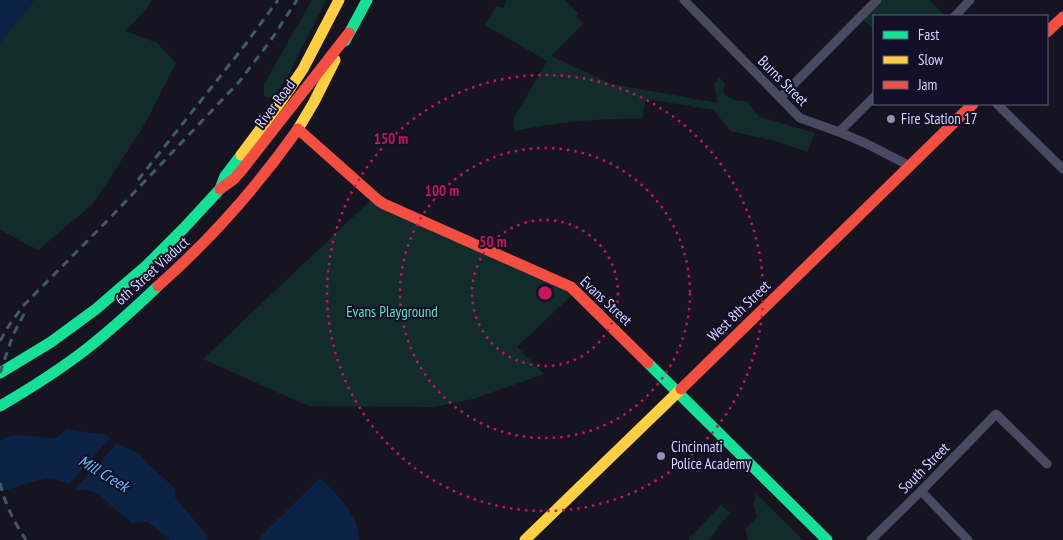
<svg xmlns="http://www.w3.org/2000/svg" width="1063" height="540" viewBox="0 0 1063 540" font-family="'PT Sans Narrow',sans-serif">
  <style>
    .green { fill: #122c2c }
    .water { fill: #0c2345 }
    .pier { fill: #161421 }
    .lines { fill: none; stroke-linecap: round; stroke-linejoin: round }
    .street { stroke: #494962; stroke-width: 9 }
    .fast { stroke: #16e098; stroke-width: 11 }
    .slow { stroke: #ffcf43; stroke-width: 11 }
    .jam { stroke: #f24e42; stroke-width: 11 }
    .rail { stroke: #415a6a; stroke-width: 3; stroke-dasharray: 8 6; stroke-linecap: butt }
    .slow-bridge { stroke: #ffcf43; stroke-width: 11 }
    .jam-bridge { stroke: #f24e42; stroke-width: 11 }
    .ring { fill: none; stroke: #c2185b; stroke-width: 2.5; stroke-dasharray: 2.5 5 }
    .poi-dot { fill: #9391b1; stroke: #120f26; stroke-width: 2 }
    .labels { text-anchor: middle; stroke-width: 4; stroke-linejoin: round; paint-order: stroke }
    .street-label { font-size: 15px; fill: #d7d4ff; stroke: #120f26 }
    .poi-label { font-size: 15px; fill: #d7d4ff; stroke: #120f26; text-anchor: start }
    .park-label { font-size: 15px; fill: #5de2bb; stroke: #120f26 }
    .water-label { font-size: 16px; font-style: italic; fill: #62bdff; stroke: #120f26 }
    .centre { fill: #c2185b; stroke: #120f26; stroke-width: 2.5 }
    .ring-label { font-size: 15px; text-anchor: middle; font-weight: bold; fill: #c2185b; stroke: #120f26; stroke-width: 4; stroke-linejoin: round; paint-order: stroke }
  </style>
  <rect width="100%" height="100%" fill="#161421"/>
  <!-- green -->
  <path class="green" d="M34 0H152L146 9 126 31 157 43 176 63 145 124 93 204 38 250 0 230V43Z
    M312 0H326L288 76 273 98 264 96V84Z
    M507 0H565L578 13 576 16 584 23 551 56 611 84 718 103 714 85 719 77 725 84C723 89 722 91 726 95 733 102 739 100 747 101 752 106 754 112 760 117L815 133 807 152 775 141 730 131 714 110 646 99 642 119C599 118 558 122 516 131L513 127 514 118 547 61 485 25 496 6 503 8Z
    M877 0H929L946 16H874V30L860 17Z
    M374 197 576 291 517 347 544 374 473 399 434 407 308 406 203 359Z
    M756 494 803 540H748L745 529 757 517 753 504Z
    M721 505 730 512 709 540H689V538Z"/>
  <!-- water -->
  <path class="water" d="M0 0H34L0 43Z
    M67 429 90 433 103 434 106 435 120 445 140 454 149 465 175 488 174 496 209 538 207 540H170L148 522 131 523C127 517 122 514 116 510 99 495 99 489 74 490L64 481 63 482 55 479 45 478 0 492V441C14 430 36 438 53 438L57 437Z
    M320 478C338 496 358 513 359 540H257Z"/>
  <!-- pier -->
  <path class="pier" d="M112 436 119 441 74 490 68 485Z"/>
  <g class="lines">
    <!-- street -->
    <path class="street" d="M684 0 800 118 839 132 865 143 910 166
      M955 16 970 0
      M780 98 877 0
      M997 104 1063 169
      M839 132 874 97
      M921 491 968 540
      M871 540 921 491 996 414 1047 464"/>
    <!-- fast -->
    <path class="fast" d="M345 41 367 0
      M648 363 827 540
      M0 373 51 342 96 309 146 266 184 228 220 189 225 176 241 155
      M0 406C31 388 61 369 89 347 113 328 136 307 158 286"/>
    <!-- slow -->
    <path class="slow" d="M298 129 314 102 335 60
      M241 155 282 100 303 69 339 0"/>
    <!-- jam -->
    <path class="jam" d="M1047 32 1063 17
      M298 129 379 201 384 204 571 287 648 363
      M220 189 234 179 241 171 349 33
      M838 236 973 104
      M158 286C211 239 257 187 298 129"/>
    <!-- rail -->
    <path class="rail" d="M138 180 245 45 278 0
      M0 341 8 327 23 306 108 220 239 82 271 40 297 0
      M0 373 13 335 24 314
      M0 483C5 504 14 522 26 540"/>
    <!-- slow-bridge -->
    <path class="slow-bridge" d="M525 540 681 389"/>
    <!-- jam-bridge -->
    <path class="jam-bridge" d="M681 389 838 236"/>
  </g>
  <!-- distance rings -->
  <g class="ring">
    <circle cx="545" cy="293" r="73"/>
    <circle cx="545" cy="293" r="145"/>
    <circle cx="545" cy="293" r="218"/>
  </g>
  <!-- markers -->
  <g class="poi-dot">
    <circle cx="891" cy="119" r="5"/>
    <circle cx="661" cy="456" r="5"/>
  </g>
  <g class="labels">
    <!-- street labels -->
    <g class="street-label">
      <text transform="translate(783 81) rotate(45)" y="5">Burns Street</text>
      <text transform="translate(275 104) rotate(-53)" y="5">River Road</text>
      <text transform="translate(152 271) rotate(-42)" y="5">6th Street Viaduct</text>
      <text transform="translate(606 301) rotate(43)" y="5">Evans Street</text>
      <text transform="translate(739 311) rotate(-44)" y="5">West 8th Street</text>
      <text transform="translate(924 468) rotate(-45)" y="5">South Street</text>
    </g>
    <!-- poi labels -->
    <g class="poi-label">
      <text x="901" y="124">Fire Station 17</text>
      <text x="671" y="452">Cincinnati<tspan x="671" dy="17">Police Academy</tspan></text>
    </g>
    <!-- park labels -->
    <g class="park-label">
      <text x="392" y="317">Evans Playground</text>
    </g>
    <!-- water labels -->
    <g class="water-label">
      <text transform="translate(104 473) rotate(31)" y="6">Mill Creek</text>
    </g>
  </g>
  <circle cx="545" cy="293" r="8" class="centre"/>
  <g class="ring-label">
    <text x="391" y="144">150 m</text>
    <text x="442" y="196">100 m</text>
    <text x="493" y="247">50 m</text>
  </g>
  <!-- legend -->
  <rect x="873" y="15" width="175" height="90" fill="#120f26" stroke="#615e7d"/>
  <rect x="883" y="31" width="25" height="8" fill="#16e098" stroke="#615e7d"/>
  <text x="918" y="40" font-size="15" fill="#d7d4ff">Fast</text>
  <rect x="883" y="56" width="25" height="8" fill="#ffcf43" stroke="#615e7d"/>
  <text x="918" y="65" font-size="15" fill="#d7d4ff">Slow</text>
  <rect x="883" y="81" width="25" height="8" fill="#f24e42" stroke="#615e7d"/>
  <text x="918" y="90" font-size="15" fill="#d7d4ff">Jam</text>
</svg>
